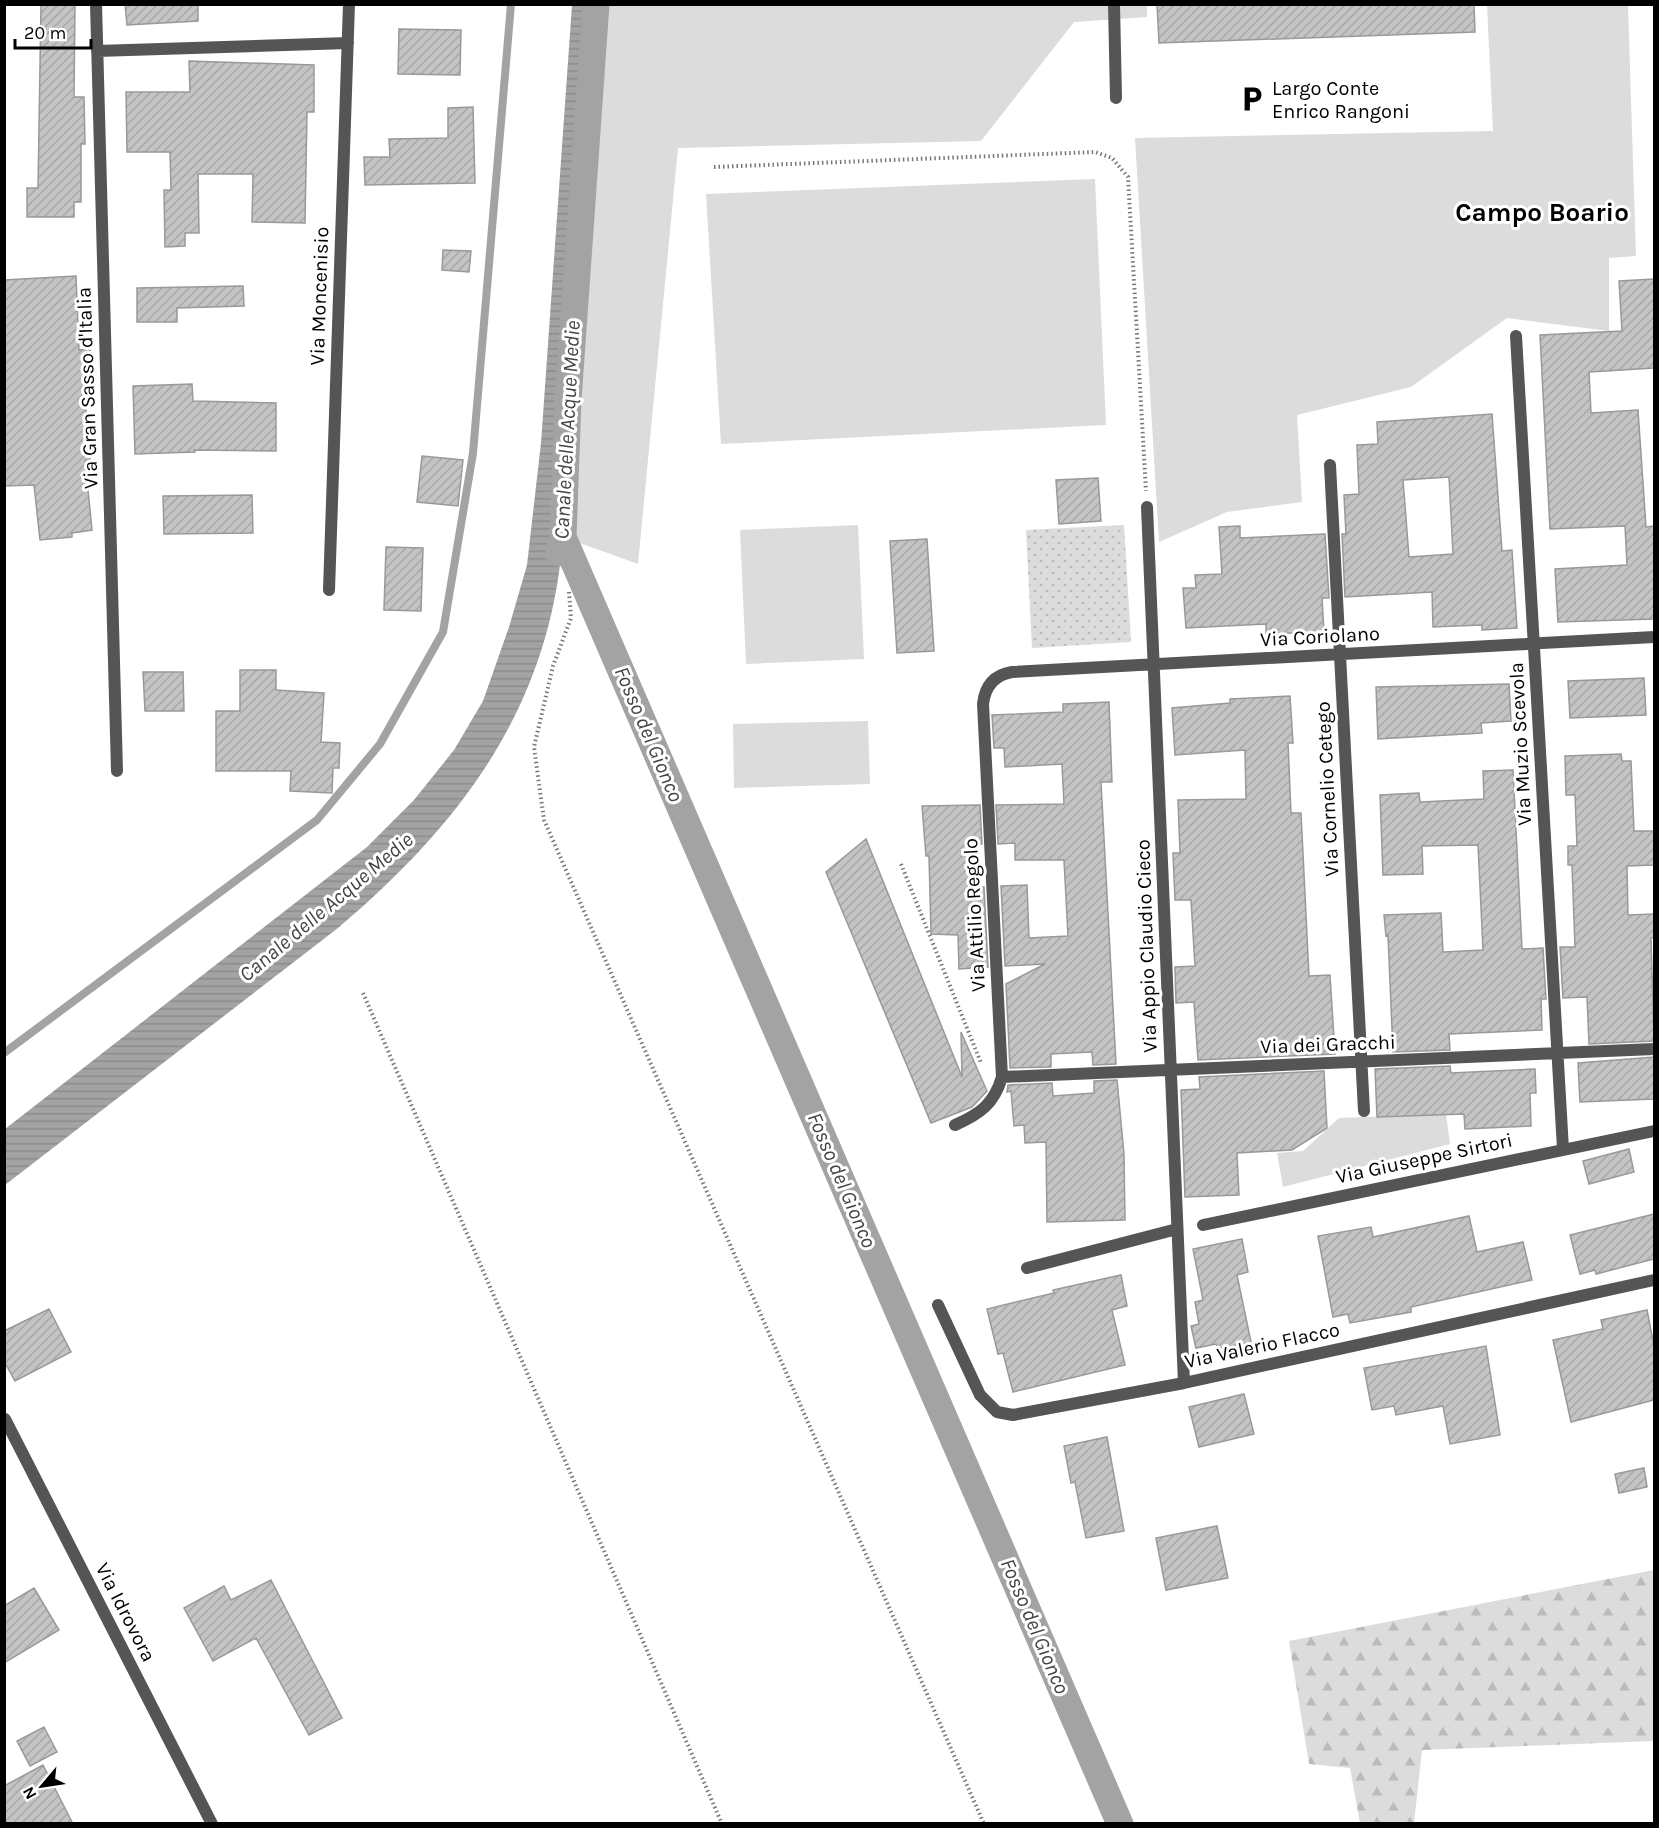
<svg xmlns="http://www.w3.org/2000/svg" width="1659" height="1828" viewBox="0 0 1659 1828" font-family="Karla,sans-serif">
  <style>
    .green { fill: #dcdcdc }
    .forest { fill: url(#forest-firs) }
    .park { fill: url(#park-dots) }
    .water { fill: url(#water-rules) }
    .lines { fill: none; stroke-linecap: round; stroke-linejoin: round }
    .stream { stroke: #a3a3a3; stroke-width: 8 }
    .canal { stroke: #a3a3a3; stroke-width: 27 }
    .building { fill: url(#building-hatch); stroke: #999; stroke-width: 1.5; fill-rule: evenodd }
    .path { stroke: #777; stroke-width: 4; stroke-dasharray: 1.5 3; stroke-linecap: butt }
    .minor { stroke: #555; stroke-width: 12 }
    .labels { text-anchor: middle; stroke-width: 6; stroke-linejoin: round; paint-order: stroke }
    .poi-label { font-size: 20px; fill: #000; stroke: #fff; text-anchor: start }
    .street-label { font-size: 20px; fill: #000; stroke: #fff }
    .water-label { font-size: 21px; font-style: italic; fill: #444; stroke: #fff }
    .district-label { font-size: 26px; font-weight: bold; fill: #000; stroke: #fff }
  </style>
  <defs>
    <pattern id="forest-firs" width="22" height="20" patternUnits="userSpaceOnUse" patternTransform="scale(1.5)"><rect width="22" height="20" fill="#dcdcdc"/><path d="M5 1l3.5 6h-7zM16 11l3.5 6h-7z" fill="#bbb"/></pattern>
    <pattern id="park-dots" width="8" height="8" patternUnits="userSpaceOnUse" patternTransform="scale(1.5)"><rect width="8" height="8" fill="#dcdcdc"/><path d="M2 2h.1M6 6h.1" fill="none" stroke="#bbb" stroke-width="1.8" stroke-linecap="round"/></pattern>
    <pattern id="water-rules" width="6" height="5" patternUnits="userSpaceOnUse" patternTransform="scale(1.5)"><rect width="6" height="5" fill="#a3a3a3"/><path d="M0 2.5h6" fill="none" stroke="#8b8b8b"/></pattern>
    <pattern id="building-hatch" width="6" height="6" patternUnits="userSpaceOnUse" patternTransform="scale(1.5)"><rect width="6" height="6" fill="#c4c4c4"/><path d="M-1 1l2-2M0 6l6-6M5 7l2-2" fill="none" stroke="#a7a7a7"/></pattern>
  </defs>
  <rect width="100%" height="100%" fill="#fff"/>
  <!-- green -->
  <path class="green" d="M596 5H1147V17L1074 22 981 141 678 148 638 564 563 537 568 400Z
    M1487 5H1628L1636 256 1609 258V331L1507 318 1411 387 1297 415 1302 502 1227 512 1159 542 1135 138 1493 131Z
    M1095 179 1106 425 721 444 706 194Z
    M858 525 864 659 746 664 740 530Z
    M868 721 870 784 734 788 733 724Z
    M1446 1114 1450 1144 1283 1187 1277 1153 1303 1151 1339 1118Z"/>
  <!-- forest -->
  <path class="forest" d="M1654 1570V1741L1422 1750 1414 1823H1360L1350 1768 1309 1764 1289 1641Z"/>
  <!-- park -->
  <path class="park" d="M1124 525 1131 642 1032 648 1026 530Z"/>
  <!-- water -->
  <path class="water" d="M572 5H596C587 131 578 258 569 385 565 435 567 485 563 535 551 705 463 822 338 928L5 1185V1129L367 847 414 800 454 750 483 701 509 627 527 565 541 443Z"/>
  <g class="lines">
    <!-- stream -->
    <path class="stream" d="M4 1053 317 820 380 744 443 632 473 453 511 4"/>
    <!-- canal -->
    <path class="canal" d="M563 537 1120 1824
      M559 553 563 537 568 400 596 4"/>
  </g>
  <!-- building -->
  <path class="building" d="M41 4H75L74 97H84L85 144H81V202H74V217H27V188H38Z
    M125 4H198V21L127 25Z
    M1157 4H1474L1475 32 1159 43Z
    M399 29 461 30 460 75 398 74Z
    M189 61 314 65V112H307L305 223 252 222 253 174H198L199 233H185V246L165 247 164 190H171L170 152H127L126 92H190Z
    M473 107 475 183 365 185 364 157H390L389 139 448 138V108Z
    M443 250 471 251 469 272 442 270Z
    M76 276 79 350 90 349 92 397H85L90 460H85L92 530 72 533V537L40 540 34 485 4 486V280Z
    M1654 279V368L1589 372 1591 413 1638 410 1646 527 1654 526V619L1558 622 1555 569 1627 565 1625 526 1550 529 1540 335 1622 331 1619 281Z
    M243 286 244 306 177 308V322H137V288Z
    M192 384 193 401 276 403V451L194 450 195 452 135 454 133 386Z
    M1492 414 1502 551 1512 550 1517 628 1482 630V625L1433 627 1432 592 1345 597 1342 534H1346L1344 495 1359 494 1357 445 1378 444 1377 422ZM1449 477 1453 554 1409 557 1403 480Z
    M422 456 463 460 458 506 417 502Z
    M1098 478 1101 521 1059 524 1056 480Z
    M252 495 253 533 164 534 163 496Z
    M1240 526V538L1325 534 1329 598H1322L1324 632 1266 634V624L1186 628 1183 588H1196L1195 575 1222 574 1219 527Z
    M927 539 934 651 897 653 890 541Z
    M386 547 423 548 421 611 384 610Z
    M240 670H276V690L324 693 321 742 340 743 339 768H333L332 793 290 791 291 771H216V711H240Z
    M143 672H183L184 711H145Z
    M1644 678 1646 715 1570 718 1568 681Z
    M1509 684 1511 721 1481 723 1482 733 1378 739 1376 687Z
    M1290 696 1293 743H1288L1291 813H1301L1309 976 1330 975 1335 1054 1198 1060 1194 1002 1176 1003 1175 967 1195 966 1191 900H1175L1173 853H1180L1178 800 1246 799 1245 750 1175 755 1172 708 1230 703V699Z
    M1109 702 1112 782H1101L1116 1064 1093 1065 1092 1052 1051 1054V1067L1010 1068 1006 984 1045 964 1005 966 1001 886 1027 885 1029 938 1068 936 1064 860H1015V843L998 844 996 805 1064 804 1062 764 1005 767 1004 748H994L992 715 1063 712V704Z
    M1621 754 1622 761H1631L1634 831H1654V865L1627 866 1628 915 1654 914V937L1651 938 1654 1041 1589 1044 1587 997 1563 998 1560 947H1575L1572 865H1568V846H1577L1575 795H1566L1565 756Z
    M1513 770 1522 949 1543 948 1546 999H1541L1542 1030 1449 1034 1450 1050 1393 1052 1388 935 1386 936 1384 915 1441 913 1443 952 1483 950 1478 845 1422 846 1423 874 1383 875 1380 795 1419 793 1420 802 1484 799 1483 771Z
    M980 805 982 844H972L973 887H984L988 967 959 969 958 935 931 934 929 856H926L922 806Z
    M866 839 962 1077 961 1032 987 1091 972 1107 931 1123 826 872Z
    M1654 1057V1099L1580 1102 1578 1063Z
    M1450 1066 1451 1073 1535 1069 1536 1093H1530L1531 1126 1465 1129 1464 1114 1377 1117 1375 1069Z
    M1324 1071 1327 1128 1292 1150 1237 1153 1239 1195 1185 1197 1181 1090 1200 1089 1199 1077Z
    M1117 1080 1124 1154 1125 1220 1047 1222 1046 1142 1025 1143 1024 1125 1014 1126 1011 1091 1007 1092 1008 1085 1052 1083 1053 1096 1094 1093V1081Z
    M1629 1149 1634 1172 1589 1184 1583 1161Z
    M1654 1214V1259L1596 1274 1595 1270 1580 1274 1570 1235Z
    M1469 1216 1477 1252 1523 1242 1532 1280 1411 1307V1312L1350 1323 1348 1314 1333 1317 1318 1236 1371 1227 1373 1237Z
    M1242 1239 1248 1272 1237 1275 1251 1342 1218 1349 1216 1344 1196 1348 1191 1326 1199 1324 1195 1302 1203 1300 1193 1249Z
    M1121 1275 1127 1306 1112 1310 1125 1365 1013 1392 1003 1353 998 1354 987 1309 1054 1293 1053 1290Z
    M49 1309 71 1352 15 1381 4 1361V1331Z
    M1647 1310 1654 1346V1400L1571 1422 1553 1340 1603 1329 1601 1320Z
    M1486 1346 1500 1435 1450 1444 1443 1406 1396 1415 1394 1406 1372 1410 1364 1368Z
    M1244 1394 1254 1434 1199 1447 1189 1407Z
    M1107 1437 1124 1531 1086 1538 1075 1482 1071 1483 1064 1446Z
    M1644 1468 1647 1487 1619 1493 1615 1474Z
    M1217 1526 1228 1578 1166 1590 1156 1538Z
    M271 1580 342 1718 309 1735 256 1638 213 1661 184 1608 224 1586 231 1600Z
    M34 1588 59 1630 4 1663V1606Z
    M44 1727 57 1752 30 1766 17 1741Z
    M43 1765 73 1824H4V1786Z"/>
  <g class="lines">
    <!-- path -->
    <path class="path" d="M714 167 1095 152 1112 158 1128 177 1146 491
      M569 592 571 618 553 666 534 747 544 820 984 1824
      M901 864 981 1063
      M363 993 722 1824"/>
    <!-- minor -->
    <path class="minor" d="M96 4 117 771
      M1114 4 1116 98
      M97 51 348 43
      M1516 336 1563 1149
      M1330 465 1364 1111
      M1147 507 1184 1383
      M329 590 349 4
      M1002 1077 1654 1049
      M955 1125C980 1114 994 1104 1002 1077L983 704C985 686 994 675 1012 672L1654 637
      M1203 1225 1654 1131
      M1027 1268 1177 1229
      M938 1305 980 1395 997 1412 1013 1415 1184 1383 1654 1280
      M5 1419 212 1824"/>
  </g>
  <!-- icons -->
  <defs>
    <symbol id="parking-bare" viewBox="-9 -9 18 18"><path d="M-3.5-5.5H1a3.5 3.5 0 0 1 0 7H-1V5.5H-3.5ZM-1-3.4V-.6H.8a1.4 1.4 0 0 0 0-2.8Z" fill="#000" stroke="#fff" stroke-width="2.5" paint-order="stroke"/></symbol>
  </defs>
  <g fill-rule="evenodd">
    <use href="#parking-bare" x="1233" y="80" width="38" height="38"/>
  </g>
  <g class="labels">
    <!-- poi labels -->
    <g class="poi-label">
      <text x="1272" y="95">Largo Conte<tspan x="1272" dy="23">Enrico Rangoni</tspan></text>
    </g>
    <!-- street labels -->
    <g class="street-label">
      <text transform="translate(319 296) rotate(-88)" y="7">Via Moncenisio</text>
      <text transform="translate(87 388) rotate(-92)" y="7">Via Gran Sasso d'Italia</text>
      <text transform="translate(1320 636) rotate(-3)" y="7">Via Coriolano</text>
      <text transform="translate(1520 744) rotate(-93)" y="7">Via Muzio Scevola</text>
      <text transform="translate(1327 789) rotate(-93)" y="7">Via Cornelio Cetego</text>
      <text transform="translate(974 915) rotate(-93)" y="7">Via Attilio Regolo</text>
      <text transform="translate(1146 946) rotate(-92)" y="7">Via Appio Claudio Cieco</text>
      <text transform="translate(1328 1044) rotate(-2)" y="7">Via dei Gracchi</text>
      <text transform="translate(1424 1158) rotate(-12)" y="7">Via Giuseppe Sirtori</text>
      <text transform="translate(1262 1345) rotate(-12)" y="7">Via Valerio Flacco</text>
      <text transform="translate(126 1612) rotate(63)" y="7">Via Idrovora</text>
    </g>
    <!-- water labels -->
    <g class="water-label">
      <text transform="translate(567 430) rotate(-87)" y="7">Canale delle Acque Medie</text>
      <text transform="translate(649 734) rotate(67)" y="7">Fosso del Gionco</text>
      <text transform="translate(326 907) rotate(-40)" y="7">Canale delle Acque Medie</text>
      <text transform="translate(842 1180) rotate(67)" y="7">Fosso del Gionco</text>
      <text transform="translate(1035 1626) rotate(67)" y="7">Fosso del Gionco</text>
    </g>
    <!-- district labels -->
    <g class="district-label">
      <text x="1542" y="221">Campo Boario</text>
    </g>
  </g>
  <!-- border -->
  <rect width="1659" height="1828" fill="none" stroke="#000000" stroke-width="12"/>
  <!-- north arrow -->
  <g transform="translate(42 1786) rotate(241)" stroke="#ffffff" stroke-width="4.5" paint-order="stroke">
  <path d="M0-4.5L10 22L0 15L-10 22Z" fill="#000000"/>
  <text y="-9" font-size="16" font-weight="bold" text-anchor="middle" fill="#000000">N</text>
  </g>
  <!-- scale -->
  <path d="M15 39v9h76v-9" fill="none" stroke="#000000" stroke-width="3"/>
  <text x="24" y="39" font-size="18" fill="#000000" stroke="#ffffff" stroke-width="4.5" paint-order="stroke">20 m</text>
</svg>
